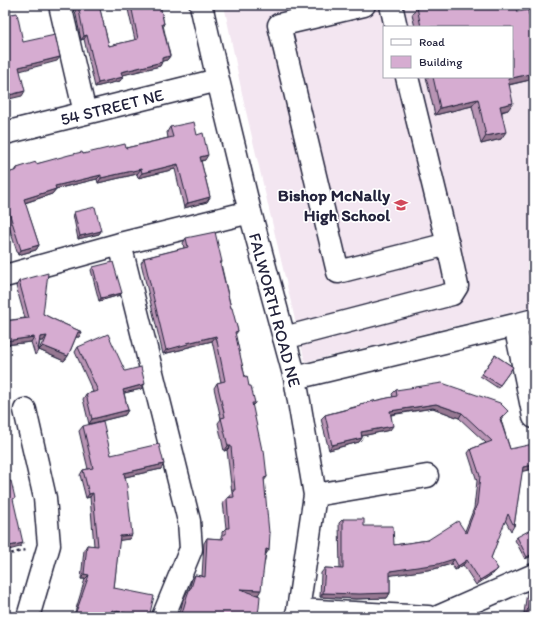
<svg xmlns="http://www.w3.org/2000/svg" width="539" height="622" viewBox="0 0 539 622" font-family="Itim,sans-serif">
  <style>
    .built { fill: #f3e6f1; fill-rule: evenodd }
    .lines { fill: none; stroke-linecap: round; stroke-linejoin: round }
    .minor-casing { stroke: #22223b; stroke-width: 25 }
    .path { stroke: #22223b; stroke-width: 2.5; stroke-dasharray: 3 3; stroke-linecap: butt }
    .minor { stroke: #fff; stroke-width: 22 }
    .wall { fill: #b894b4; stroke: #22223b }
    .shaded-wall { fill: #967892; stroke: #22223b }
    .building { fill: #d6acd1; stroke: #22223b }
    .labels { text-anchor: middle; stroke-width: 3.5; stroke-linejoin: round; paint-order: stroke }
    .street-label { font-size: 17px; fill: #22223b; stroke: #fff }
    .poi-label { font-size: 17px; font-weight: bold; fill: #22223b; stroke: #fff; text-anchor: end }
  </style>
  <rect width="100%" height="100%" fill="#fff"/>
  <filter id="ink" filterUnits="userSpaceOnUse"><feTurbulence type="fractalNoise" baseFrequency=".025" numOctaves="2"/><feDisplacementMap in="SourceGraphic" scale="8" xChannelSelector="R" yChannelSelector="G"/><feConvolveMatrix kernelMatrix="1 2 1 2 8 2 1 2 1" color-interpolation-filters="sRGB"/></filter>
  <g filter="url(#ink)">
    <!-- built -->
    <path class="built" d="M224 5H534V307L305 362 244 103ZM384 27H512V77H384Z"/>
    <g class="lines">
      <defs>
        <path id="minor" d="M60 5 85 113
          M201 5 218 80 250 212 295 378 315 495 298 610 296 617
          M364 5 279 25 338 272 448 244
          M391 5 396 27
          M5 133 218 80
          M120 244 250 212
          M5 276 120 244 189 521 191 549 163 617
          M534 320 515 325 534 417
          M284 338 452 294 457 286 449 249 407 77
          M295 378 515 325
          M25 410 45 498 49 545 28 617
          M315 495 427 476
          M298 610 428 617
          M438 617 534 575"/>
      </defs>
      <!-- minor casing -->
      <use href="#minor" class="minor-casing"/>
      <!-- path -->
      <path class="path" d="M5 555 26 550"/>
      <!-- minor -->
      <use href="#minor" class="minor"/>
    </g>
    <!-- wall -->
    <path class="wall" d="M74 5H100L99 6 109 46 135 40 127 5H160L164 24 163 25 170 56 167 60 162 61 160 66 122 75 120 81 95 87 84 39 81 40Z
      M417 7 517 12 529 15 534 14V79L509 85 508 110 502 112 501 139 481 144 472 106 435 115 426 77H512V27H415L412 15Z
      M170 127 197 135 205 160 201 161 210 197 207 202 184 208 175 169 138 178 137 174 98 183 97 179 56 189 52 194 25 203 39 245 36 250 18 255 5 214V174L15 171 17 168 83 154 126 148 168 138 167 132Z
      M74 212 101 231 99 234 78 239 73 214Z
      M186 238 222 262 221 264 231 308 238 331 235 335 245 377 249 386 255 403 252 406 267 477 264 481 266 554 258 595H256L257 617H179L183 600 187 592 189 589 192 579 195 575 202 576 204 543 207 538 220 539 222 535V532L226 528 223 502 227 498 230 497V495L232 493 227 450 224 451 218 423 221 419 214 388 217 383 221 382 212 341 185 348 184 349 163 354 141 263 144 258 184 248 183 243Z
      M93 267 120 295 99 301 91 270Z
      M19 281 43 314 55 320 82 332 79 337H76L68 356 64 361 39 350 43 341H40L38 351 35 355 31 342 5 345V321L25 318 16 286Z
      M78 347 125 371 141 389 124 393 128 410 125 415 89 424 83 399 86 394 93 392 75 352Z
      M495 355 513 367 498 388 480 376Z
      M396 390 508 411 501 420 510 449 534 469 522 471 514 526 511 531 505 520 491 558 498 569 494 573 476 585 463 565 455 570 451 564 434 569 390 575V593L387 598 356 599 320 597 321 573 325 568 340 569 339 523 343 519 364 526 394 545 428 540 465 531 474 508 477 481 468 453 471 449 486 443 459 418 433 408 391 415 390 430 362 436V438L359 442 329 450 321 419 325 415 358 406 360 404 393 397 392 394Z
      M83 426 111 455 161 469 125 477 129 539 119 540 114 588 149 617H119L110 615 109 617H73L76 609 85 579H81L84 550 87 545 94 546 90 497 86 498 80 475 83 470 88 469 79 431Z
      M517 537 534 555 525 559 515 540Z
      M530 587 534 617 524 613 527 592Z"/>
    <!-- shaded-wall -->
    <path class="shaded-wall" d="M87 35 84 39 81 40 84 36Z
      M170 56 167 60 159 62 162 58Z
      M60 57 57 61 16 72 19 67Z
      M162 62 160 66 119 76 121 72Z
      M534 73V79L503 86 508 79Z
      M123 77 120 81 95 87 98 83Z
      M25 91 22 96 5 100V96Z
      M478 99 472 106 435 115 440 108Z
      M513 103 508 110 495 113 500 106Z
      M506 132 501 139 481 144 486 136Z
      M208 155 205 160 197 162 200 157Z
      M178 164 175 169 138 178 142 173Z
      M141 169 137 174 98 183 101 178Z
      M101 175 97 179 51 190 55 186Z
      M56 189 52 194 21 204 24 199Z
      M210 197 207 202 184 208 188 203Z
      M101 231 99 234 78 239 80 236Z
      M39 245 36 250 18 255 21 250Z
      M122 293 120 295 99 301 101 298Z
      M78 332H82L79 337H75Z
      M47 336 43 341H37L40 337Z
      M216 336 212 341 185 348 184 349 163 354 166 350 187 343Z
      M34 337 31 342 5 345V341Z
      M43 346 68 356 64 361 39 350Z
      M145 384 141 389 120 394 123 390Z
      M436 404 462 413 459 418 433 408 386 415 390 411Z
      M128 410 125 415 89 424 92 419Z
      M393 426 390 430 357 437 361 432Z
      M362 438 359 442 329 450 332 445Z
      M228 446H231L227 450 224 451Z
      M164 464 161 469 121 478 124 473Z
      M534 465V469L519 472 523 467Z
      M93 493 90 497 86 498 89 494Z
      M132 535 129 539 116 541 120 536Z
      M23 543 20 547 5 551V547Z
      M266 549 269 550 266 554Z
      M534 553V555L525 559 527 557Z
      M454 559 451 564 434 569 387 576 390 571Z
      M467 560 463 565 455 570 458 566Z
      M498 569 494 573 476 585 480 580Z
      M84 574 89 575 85 579H81Z
      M240 589 261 590 258 595 237 594Z
      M323 593H390L387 598 356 599 320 597Z
      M112 610 141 617H119L108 614Z"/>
    <!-- building -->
    <path class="building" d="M5 5H9L11 14 17 13 23 42 55 35 60 57 19 67 25 91 5 96Z
      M78 5H99L109 46 138 39 131 5H160L164 24H162L170 56 162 58V62L121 72 123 77 98 83 87 35 84 36Z
      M427 5H516L517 12 528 10 529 15 534 14V73L508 79 513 103 500 106 506 132 486 136 478 99 440 108 433 77H512V27H421L417 7Z
      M194 122 197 135 203 133 208 155 200 157 210 197 188 203 178 164 142 173 141 169 101 178V175L55 186 56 189 24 199 39 245 21 250 8 209 5 210V174L17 170V168L36 162V164L69 155 82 152 83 154 125 144 126 148 173 137 170 127Z
      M95 207 101 231 80 236 74 212Z
      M215 232 222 262H220L231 308H232L238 331 235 332 245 377 247 376 249 386H251L255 403H252L262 450H264L267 477 264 478 269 533H270L269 550 266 549 261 590 240 589 260 596 259 608 257 617H181L187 596 190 588H191L195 575 205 577 207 538 223 539 224 534H226V528H229L227 498 234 497 233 490H235L231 446H228L221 418 225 417 217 383 225 381 216 336 187 343 188 344 166 350 144 258 188 247 186 238Z
      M113 262 122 293 101 298 93 267Z
      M48 273 43 314 55 320 82 332H78L68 356 43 346 47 336 40 337 38 351 34 337 5 341V321L29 318 19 281Z
      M108 334 125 371 141 367 145 384 123 390 128 410 92 419 86 394 98 391 78 347Z
      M495 355 513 367 500 385 482 374Z
      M442 383 500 403 508 411 500 419 510 449 533 444 534 449V465L523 467 514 526 508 514 491 558 498 569 480 580 467 560 458 566 454 559 438 564 390 571V593L360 594 323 593 325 568 343 569V519H364V526H393L394 545 428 540 458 521 466 533 477 504 480 476 471 449 492 441 462 413 436 404 390 411 393 426 361 432 362 438 332 445 325 415 360 406V404L397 396 396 390Z
      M103 421 111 455 159 444 164 464 124 473 127 486 132 535 120 536 114 588 154 596 149 617H141L112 610 109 617H74L79 604 89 575 84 574 87 545 98 546 93 493 89 494 83 470 93 468 83 426Z
      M11 481 15 498 13 499 23 543 5 547V483Z
      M534 528V553L527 557 517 537Z
      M534 586V617H520V614L527 613 530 587Z"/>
  </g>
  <!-- icons -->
  <defs>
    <symbol id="school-bare" viewBox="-9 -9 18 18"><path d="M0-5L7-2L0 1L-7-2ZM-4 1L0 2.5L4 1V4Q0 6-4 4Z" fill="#d1495b" stroke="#fff" stroke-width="2.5" paint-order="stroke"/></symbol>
  </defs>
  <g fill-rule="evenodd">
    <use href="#school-bare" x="391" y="195" width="20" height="20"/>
  </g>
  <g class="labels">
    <!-- street labels -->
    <g class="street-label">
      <text transform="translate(112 107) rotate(-14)" y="6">54 STREET NE</text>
      <text transform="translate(275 310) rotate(75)" y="6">FALWORTH ROAD NE</text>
    </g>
    <!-- poi labels -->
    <g class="poi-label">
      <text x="390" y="201">Bishop McNally<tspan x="390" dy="20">High School</tspan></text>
    </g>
  </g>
  <!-- margin -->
  <rect width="539" height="622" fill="none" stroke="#fff" stroke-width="20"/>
  <rect x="10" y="10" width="519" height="602" fill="none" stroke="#22223b" stroke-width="1.5" filter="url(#ink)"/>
  <!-- legend -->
  <rect x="383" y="26" width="130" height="52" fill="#ffffff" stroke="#a7a7b1"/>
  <rect x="391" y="39" width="20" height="6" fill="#ffffff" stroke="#a7a7b1"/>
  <text x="419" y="46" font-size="12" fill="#22223b">Road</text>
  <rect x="391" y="56" width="20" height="12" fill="#d6acd1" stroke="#a7a7b1"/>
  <text x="419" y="66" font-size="12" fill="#22223b">Building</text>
</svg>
